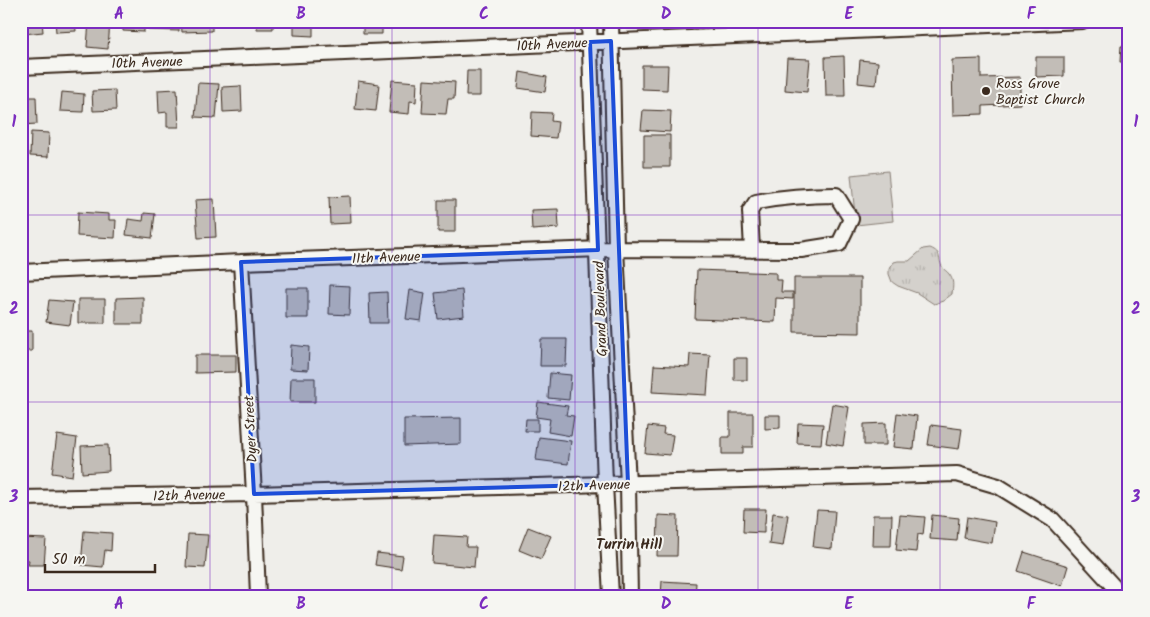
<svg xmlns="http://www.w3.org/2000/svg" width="1150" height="617" viewBox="0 0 1150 617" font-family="Kalam,sans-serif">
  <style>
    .grass { fill: #d4d1cc; stroke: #887e75 }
    .park { fill: url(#park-tufts); stroke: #887e75 }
    .building { fill: #c2bdb7; stroke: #3b2a1e }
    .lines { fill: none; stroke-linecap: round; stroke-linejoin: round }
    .street-casing { stroke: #3b2a1e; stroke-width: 18 }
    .street { stroke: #f6f6f2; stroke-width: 14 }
    .marked { fill: #1d4ed8; fill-opacity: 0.2; stroke: #1d4ed8; stroke-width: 4; stroke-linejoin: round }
    .grid { fill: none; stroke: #7b2cbf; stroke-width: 1; stroke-opacity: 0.55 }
    .poi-dot { fill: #3b2a1e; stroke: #f6f6f2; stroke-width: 2 }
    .labels { text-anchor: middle; stroke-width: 4; stroke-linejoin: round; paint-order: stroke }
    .street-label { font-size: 14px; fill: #3b2a1e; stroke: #f6f6f2 }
    .poi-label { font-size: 14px; fill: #3b2a1e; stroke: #f6f6f2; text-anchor: start }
    .neighbourhood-label { font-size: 15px; font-weight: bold; fill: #3b2a1e; stroke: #f6f6f2 }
    .neatline { fill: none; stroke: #7b2cbf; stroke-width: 2 }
    .grid-label { font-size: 16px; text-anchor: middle; font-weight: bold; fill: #7b2cbf }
  </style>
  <defs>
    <pattern id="park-tufts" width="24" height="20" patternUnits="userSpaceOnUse" patternTransform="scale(1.25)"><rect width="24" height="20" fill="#d4d1cc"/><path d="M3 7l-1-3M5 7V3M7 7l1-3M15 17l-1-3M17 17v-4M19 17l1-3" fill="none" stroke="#b7b4af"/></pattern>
  </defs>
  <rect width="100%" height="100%" fill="#efeeea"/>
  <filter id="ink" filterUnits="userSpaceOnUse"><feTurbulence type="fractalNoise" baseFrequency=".02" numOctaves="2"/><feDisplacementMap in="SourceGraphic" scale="10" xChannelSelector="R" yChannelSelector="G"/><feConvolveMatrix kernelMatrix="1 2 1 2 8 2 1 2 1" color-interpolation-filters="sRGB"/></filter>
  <g filter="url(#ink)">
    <!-- grass -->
    <path class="grass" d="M888 171 893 221 856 225 851 175Z"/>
    <!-- park -->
    <path class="park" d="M930 248C943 253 937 259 943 268 944 270 947 271 949 274 954 280 953 286 952 294L943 301 934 304 917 293 898 286 892 282 889 274V269L894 262 898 261H909L923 249Z"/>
    <!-- building -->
    <path class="building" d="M22 21H42L43 32 23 34Z
      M55 21H75L76 31 56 32Z
      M89 21H110L108 49 87 47Z
      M123 21H144V32L123 31Z
      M149 21H179V31L149 30Z
      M181 21H212V31L182 32Z
      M242 21H273V29H257V22Z
      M294 21H313V36L294 35Z
      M363 21H382V34H363Z
      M1121 46 1129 47V76H1122L1123 62H1120Z
      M844 56 845 96H826L825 57Z
      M1036 57H1064V76L1036 77Z
      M787 58 810 59 807 92 785 90Z
      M981 59V78L1020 77V104L983 106V114L953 115 952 60Z
      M860 60 878 62 876 85 858 83Z
      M642 65H668L667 90 642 89Z
      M467 71H480V96H466Z
      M520 72 547 77 545 92 518 88Z
      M392 80 417 82 416 102 410 101 409 114 389 112Z
      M424 80 455 82 454 99H448L446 114 422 113Z
      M358 81 379 84 376 111 355 109Z
      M198 83 219 84 216 118 195 117Z
      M241 86 242 111 223 112 222 87Z
      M177 89 179 127H167V112L159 113 158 90Z
      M115 90 116 110 93 111 92 91Z
      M62 92 84 94 83 112 60 111Z
      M21 97H36L37 124 21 125Z
      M643 110 671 111 670 132 641 130Z
      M532 112 552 113 551 121 558 122 556 138 531 136Z
      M31 132 49 133 48 157 30 156Z
      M644 135H670V167H644Z
      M350 196 351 223 330 224 329 197Z
      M214 199 216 237 198 238 195 200Z
      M438 200H455V232H438Z
      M558 209 559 228 532 230 531 210Z
      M78 212 109 214V220H116L115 238 77 236Z
      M144 213 155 214 152 238 126 235 128 219 143 221Z
      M697 270 776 273V280H782L781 292H793V299L776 298 775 322 695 319Z
      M794 278H860V333L794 332Z
      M330 285 350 286 349 315 329 314Z
      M286 288H308V318H286Z
      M410 290 425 293 421 321 406 319Z
      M462 290 464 316 438 319 435 293Z
      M387 292 388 323H370L369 293Z
      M143 297V324H116V298Z
      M78 299H105V323H78Z
      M49 300 73 302 70 325 46 322Z
      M21 331H32V351H21Z
      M541 339H567L566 366H540Z
      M291 345 309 347 308 370 290 369Z
      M690 354 710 355 707 395 652 392 654 365 689 367Z
      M195 355H236V372L195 373Z
      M734 358H747V380H734Z
      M550 373 571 375 569 400 548 398Z
      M291 378H315V402H290Z
      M538 402 568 406 566 415 574 416 571 436 548 432 550 419 536 417Z
      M832 404 849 407 843 446 826 443Z
      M730 413H753V447H743V454H722V437H730Z
      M897 413 917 416 914 449 893 447Z
      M765 415H780V428L765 429Z
      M461 418V444L404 446V419Z
      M526 419H538V431H525Z
      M798 423 823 424 821 444 797 443Z
      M886 423V445H864V424Z
      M931 425 962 429 959 449 928 445Z
      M648 426 664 428 663 434 673 435 670 455 645 453Z
      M57 435 77 438 72 476 52 473Z
      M539 437 571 441 568 464 536 460Z
      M108 445 109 471 82 473 81 446Z
      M744 509H766L765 524H764V533L743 532Z
      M817 510 835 511 832 549 813 547Z
      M773 513 788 515 783 546 769 544Z
      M658 515 678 516 677 556H657Z
      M873 515H892L891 546H872Z
      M900 515 925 517 923 535 918 534 916 552 896 550Z
      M932 515 959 518 957 541 930 539Z
      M967 517 995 522 992 543 964 538Z
      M528 527 551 536 541 559 519 550Z
      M84 531 112 533 111 551 105 550 103 567 81 565Z
      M188 534 208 535 205 568 186 567Z
      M434 535 467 537 466 547H476L474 567 432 563Z
      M21 538 46 539 44 565H28L29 560 21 559Z
      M1024 552 1068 566 1062 586 1018 571Z
      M377 553 403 556 401 569 375 565Z
      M662 581 696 583 695 596H661Z
      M292 592H317V596H292Z"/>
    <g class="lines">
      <defs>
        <path id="street" d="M589 21 605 484 611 596
          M611 21 616 249 628 484 630 596
          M21 67 1083 21
          M241 262 254 494 258 596
          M21 272 241 262 602 249 801 250 839 244 851 219 836 195C809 195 783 197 756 202L750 211 752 250
          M21 498 254 494 957 474 998 486 1053 520 1115 588 1123 596"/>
      </defs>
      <!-- street casing -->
      <use href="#street" class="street-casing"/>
      <!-- street -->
      <use href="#street" class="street"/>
    </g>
  </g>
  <!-- marked area -->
  <path class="marked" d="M611 41 628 484 254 494 241 262 598 250 590 42Z"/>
  <!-- grid -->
  <path class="grid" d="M210 21V596M392 21V596M575 21V596M758 21V596M940 21V596M21 215H1129M21 402H1129"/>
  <!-- markers -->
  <circle class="poi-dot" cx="986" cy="91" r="5"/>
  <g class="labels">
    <!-- street labels -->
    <g class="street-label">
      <text transform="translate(552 44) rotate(-3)" y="5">10th Avenue</text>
      <text transform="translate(147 62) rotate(-2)" y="5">10th Avenue</text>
      <text transform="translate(386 257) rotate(-2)" y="5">11th Avenue</text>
      <text transform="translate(600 309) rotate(-92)" y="5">Grand Boulevard</text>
      <text transform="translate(250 429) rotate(-93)" y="5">Dyer Street</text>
      <text transform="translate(594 485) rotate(-2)" y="5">12th Avenue</text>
      <text transform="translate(189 495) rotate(-1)" y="5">12th Avenue</text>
    </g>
    <!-- poi labels -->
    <g class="poi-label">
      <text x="996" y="88">Ross Grove<tspan x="996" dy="16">Baptist Church</tspan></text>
    </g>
    <!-- neighbourhood labels -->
    <g class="neighbourhood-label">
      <text x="629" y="549">Turrin Hill</text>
    </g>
  </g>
  <!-- margin -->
  <rect width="1150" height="617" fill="none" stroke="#f6f6f2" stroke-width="55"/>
  <!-- scale -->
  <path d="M45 564v8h110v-8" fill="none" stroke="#3b2a1e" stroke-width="2.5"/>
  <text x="52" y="564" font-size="15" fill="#3b2a1e" stroke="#f6f6f2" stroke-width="4" paint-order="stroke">50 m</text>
  <rect x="28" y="28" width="1094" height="562" class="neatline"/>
  <g class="grid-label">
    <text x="119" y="19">A</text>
    <text x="301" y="19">B</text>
    <text x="484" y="19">C</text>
    <text x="666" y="19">D</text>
    <text x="849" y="19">E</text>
    <text x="1031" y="19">F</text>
    <text x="14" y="127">1</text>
    <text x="1136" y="127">1</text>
    <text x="14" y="314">2</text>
    <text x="1136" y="314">2</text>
    <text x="14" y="502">3</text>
    <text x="1136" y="502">3</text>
    <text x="119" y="609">A</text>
    <text x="301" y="609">B</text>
    <text x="484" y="609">C</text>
    <text x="666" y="609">D</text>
    <text x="849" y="609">E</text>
    <text x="1031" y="609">F</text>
  </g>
</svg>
